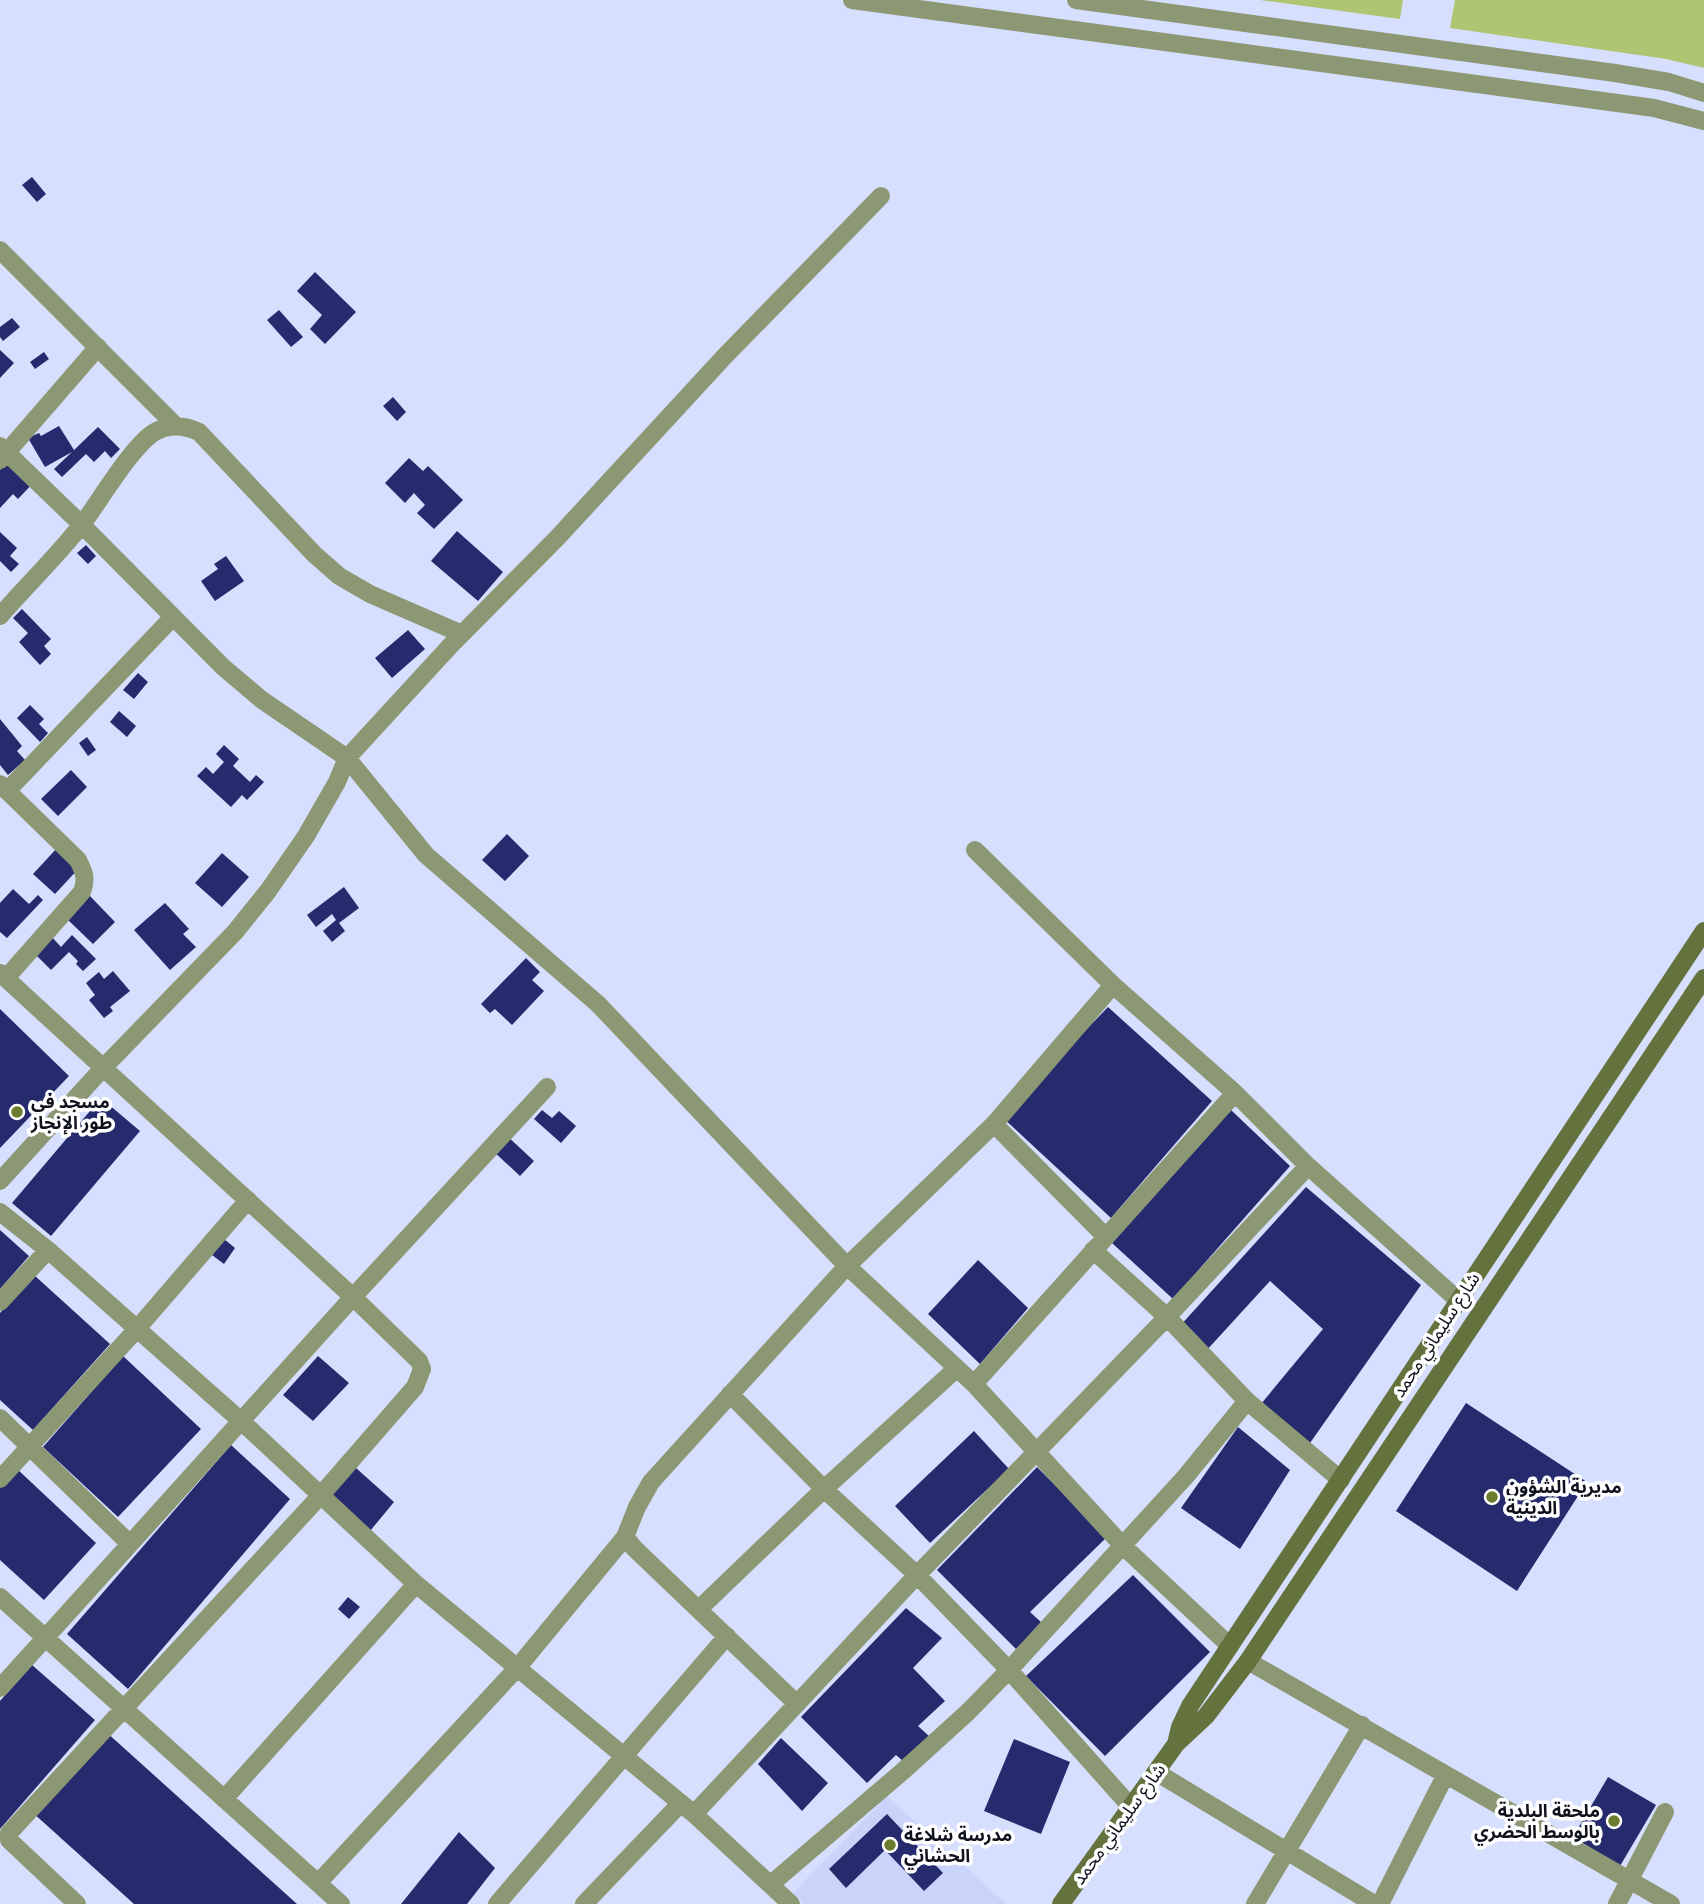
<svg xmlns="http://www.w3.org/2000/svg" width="1704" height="1904" viewBox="0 0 1704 1904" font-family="Merriweather,'Noto Sans Arabic',serif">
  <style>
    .built { fill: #cad3f9 }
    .green { fill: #afc573 }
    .building { fill: #262b6e }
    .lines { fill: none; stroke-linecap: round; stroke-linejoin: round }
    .street { stroke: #8c9773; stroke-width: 18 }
    .secondary { stroke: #64733e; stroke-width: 18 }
    .poi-dot { fill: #6a7d2d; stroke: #fff; stroke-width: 2.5 }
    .labels { text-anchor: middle; stroke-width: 7; stroke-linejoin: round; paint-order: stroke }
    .poi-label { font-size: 18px; font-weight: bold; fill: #0f121c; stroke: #fff; text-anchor: start }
    .street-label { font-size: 18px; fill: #0f121c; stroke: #fff }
  </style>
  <rect width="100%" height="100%" fill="#d7dfff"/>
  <!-- built -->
  <path class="built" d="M887 1796 1006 1904H804L793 1893Z"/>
  <!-- green -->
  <path class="green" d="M1260 0H1403L1400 19Z
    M1455 0H1704V68L1666 59 1450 28Z"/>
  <!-- building -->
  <path class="building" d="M32 177 46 194 37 202 22 185Z
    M315 272 356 312 325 344 310 329 322 315 297 291Z
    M279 310 303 337 291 347 267 320Z
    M12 318 20 327 3 341 0 337V327Z
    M0 350 14 363 0 378Z
    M44 352 49 359 35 369 30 362Z
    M393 397 406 412 397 421 383 406Z
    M59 426 74 450 98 427 120 449 111 458 105 451 94 462 86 454 62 477 54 469 72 452 45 467 28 438 39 433 41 436Z
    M11 458 35 481 18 499 13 494 0 508V470Z
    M409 458 423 471 428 466 463 500 434 529 417 513 425 505 414 493 405 503 385 483Z
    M457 531 503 572 478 601 431 561Z
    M0 532 17 548 10 556 19 564 11 572 0 561Z
    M86 545 96 556 88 564 77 553Z
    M226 556 244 581 215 601 201 581 218 569 214 564Z
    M22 609 51 639 44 646 51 654 40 665 19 642 28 633 13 618Z
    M408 630 425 649 392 678 375 658Z
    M138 673 148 682 134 699 123 690Z
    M30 705 44 719 39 724 48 733 40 742 17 718Z
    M119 711 136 726 127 737 110 722Z
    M0 719 22 746 17 751 25 760 8 775 0 765Z
    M87 737 96 750 88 756 79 743Z
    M224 745 239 759 233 766 250 782 256 775 264 782 247 800 242 795 231 807 197 776 206 767 213 774 224 762 216 754Z
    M71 770 87 787 58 816 41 799Z
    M507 834 529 856 505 881 482 860Z
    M58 847 80 867 55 894 33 874Z
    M222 853 249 877 222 907 195 883Z
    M344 887 359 908 339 923 345 931 332 942 323 931 336 920 332 914 316 927 307 915Z
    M13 889 29 904 38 895 43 900 7 938 0 932V903Z
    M89 895 115 922 93 944 66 918Z
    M165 903 189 929 183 934 196 947 170 970 134 930Z
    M72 935 96 959 83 971 76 964 78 961 69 952 51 970 34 953 51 936 61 947Z
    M526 958 540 972 532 980 544 991 512 1025 495 1009 490 1013 481 1004Z
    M113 971 130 991 110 1007 113 1011 104 1018 89 1000 95 995 86 983 99 972 104 979Z
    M1108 1007 1212 1101 1111 1218 1002 1117Z
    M0 1009 69 1076 0 1148Z
    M101 1098 140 1131 51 1236 12 1203Z
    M542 1110 552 1118 559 1111 576 1126 561 1143 534 1119Z
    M1231 1110 1290 1166 1173 1299 1112 1243Z
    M506 1135 534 1161 520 1176 492 1150Z
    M1306 1187 1421 1285 1310 1443 1261 1404 1323 1329 1270 1281 1206 1351 1179 1327Z
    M0 1230 29 1256 0 1289Z
    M224 1239 235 1248 224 1264 212 1255Z
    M978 1260 1028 1308 980 1364 928 1314Z
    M34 1275 110 1344 33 1430 0 1400V1313Z
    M123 1356 201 1429 118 1517 43 1447Z
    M318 1356 349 1383 313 1421 283 1395Z
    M1466 1403 1587 1482 1517 1591 1396 1511Z
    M1238 1427 1290 1470 1240 1549 1181 1508Z
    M974 1431 1009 1469 930 1543 895 1506Z
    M231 1445 290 1499 128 1689 67 1634Z
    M1037 1467 1107 1537 1030 1612 1042 1623 1016 1649 937 1570Z
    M16 1468 96 1543 44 1600 0 1560V1486Z
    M356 1468 394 1502 370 1531 332 1494Z
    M1133 1575 1210 1652 1105 1756 1026 1676Z
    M348 1597 360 1607 349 1619 338 1609Z
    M906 1608 942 1638 913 1668 945 1701 918 1726 930 1737 903 1761 896 1755 867 1783 801 1717Z
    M32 1665 95 1720 0 1829V1701Z
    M105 1731 297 1904H134L32 1812Z
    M781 1738 828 1783 802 1811 758 1764Z
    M1014 1739 1070 1762 1041 1834 984 1811Z
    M1608 1777 1656 1805 1620 1866 1573 1837Z
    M887 1814 943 1873 924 1891 885 1850 846 1888 829 1869Z
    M459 1832 495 1868 467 1904H401Z"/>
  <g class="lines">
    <!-- street -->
    <path class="street" d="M852 0 1610 102 1654 108 1704 121
      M1076 0 1615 73 1669 82 1704 93
      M0 250 176 426
      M0 446 82 525 223 667 262 700 347 758 426 855 598 1004 847 1266 974 1384 1235 1093
      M0 460 98 347
      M0 616C27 585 58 555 83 523 101 499 130 449 153 433 168 424 184 425 199 432L314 554 339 576 370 594 462 634
      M0 784 78 860C84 872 87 878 82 892L6 978
      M7 791 173 617
      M975 850 1113 985
      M0 973 353 1297 419 1361 422 1369 415 1387 321 1495 9 1833V1840L77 1904
      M994 1124 1105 1236
      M0 1181 104 1067 235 932 268 891 306 836 337 782 347 758 451 645 558 537 723 358 881 196
      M0 1212 48 1250 240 1420 416 1584 694 1814 791 1904
      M1093 1250 1167 1317 1247 1401 1341 1480
      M0 1302 48 1250
      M974 1384 1123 1546 1230 1646
      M730 1394 824 1489 917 1575 1009 1670 1131 1807
      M0 1418 130 1544
      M0 1479 136 1330 248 1200
      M0 1597 341 1904
      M699 1609 824 1489 956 1369
      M1248 1661 1671 1904
      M0 1688 353 1297 547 1087
      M797 1704 634 1548 625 1537 637 1507 651 1482 847 1266 994 1124 1113 985 1235 1093 1308 1166 1458 1300
      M1156 1772 1374 1904
      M224 1799 416 1584
      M694 1814 917 1575 1167 1317 1308 1166
      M318 1883 518 1667 625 1537
      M771 1884 903 1771 968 1712 1009 1670 1186 1476 1247 1401
      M497 1904 727 1636
      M584 1904 681 1803
      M1255 1904 1362 1725
      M1380 1904 1445 1776
      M1617 1904 1665 1812"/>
    <!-- secondary -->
    <path class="secondary" d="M1176 1744 1180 1727 1190 1706 1704 931
      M1061 1904 1176 1744 1206 1716 1248 1661 1704 978"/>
  </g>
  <!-- markers -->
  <g class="poi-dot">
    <circle cx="17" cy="1112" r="7"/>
    <circle cx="1492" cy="1497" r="7"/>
    <circle cx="1614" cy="1821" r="7"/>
    <circle cx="890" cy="1845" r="7"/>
  </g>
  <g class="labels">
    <!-- poi labels -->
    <g class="poi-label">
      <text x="31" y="1108">مسجد في<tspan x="31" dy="21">طور الإنجاز</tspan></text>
      <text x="1506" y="1493">مديرية الشؤون<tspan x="1506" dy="21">الدينية</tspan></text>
      <text x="1600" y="1817" text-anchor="end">ملحقة البلدية<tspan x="1600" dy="21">بالوسط الحضري</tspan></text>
      <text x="904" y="1841">مدرسة شلاغة<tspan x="904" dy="21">الحشاني</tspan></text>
    </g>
    <!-- street labels -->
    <g class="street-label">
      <text transform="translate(1436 1335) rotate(-57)" y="6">شارع سليماني محمد</text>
      <text transform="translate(1119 1824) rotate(-54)" y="6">شارع سليماني محمد</text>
    </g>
  </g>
</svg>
